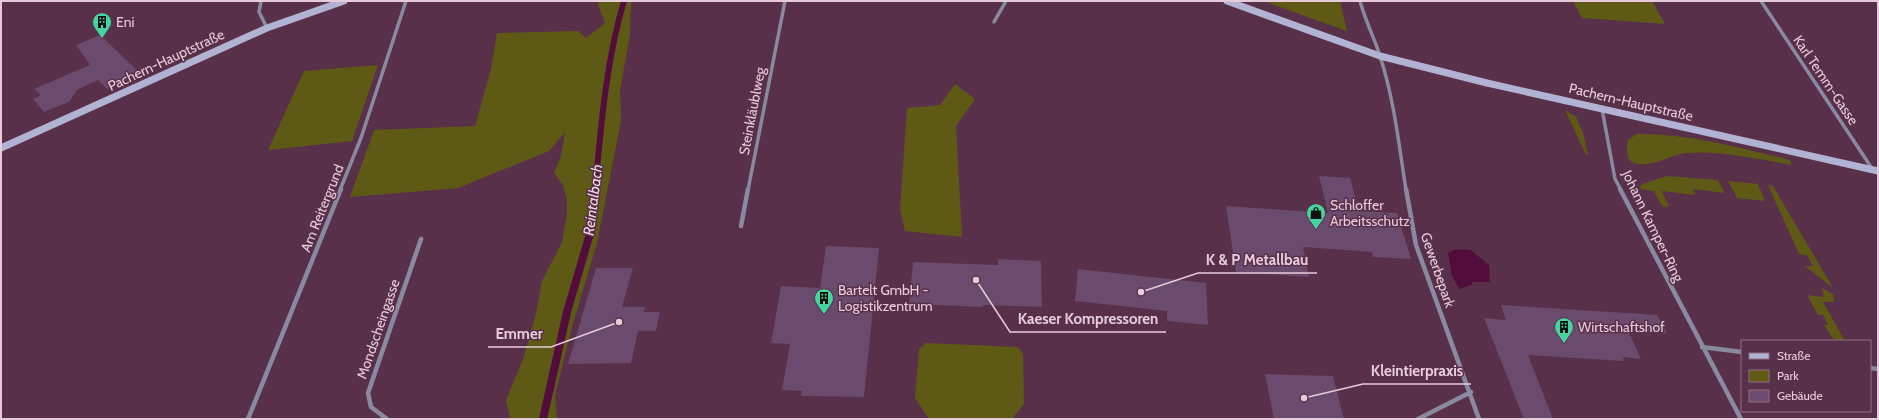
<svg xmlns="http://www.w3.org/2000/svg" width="1879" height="420" viewBox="0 0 1879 420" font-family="Cabin,sans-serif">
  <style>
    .green { fill: #5f5916 }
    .water { fill: #530d3c }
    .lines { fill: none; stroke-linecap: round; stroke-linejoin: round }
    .stream-far1 { stroke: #530d3c; stroke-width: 6 }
    .stream { stroke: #530d3c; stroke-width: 8 }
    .building { fill: #6a4a6d }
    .street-far1 { stroke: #898a9f; stroke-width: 3.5 }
    .street { stroke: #898a9f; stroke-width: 4.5 }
    .secondary { stroke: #b2b3d4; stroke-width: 7 }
    .labels { text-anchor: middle; stroke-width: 3; stroke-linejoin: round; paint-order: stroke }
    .poi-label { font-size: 14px; fill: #e6ccda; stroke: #593049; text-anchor: start }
    .street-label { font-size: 14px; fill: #e6ccda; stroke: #593049 }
    .water-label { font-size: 15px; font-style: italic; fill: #f2d8e6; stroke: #593049 }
    .leader { fill: none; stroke: #e6ccda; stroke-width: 1.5 }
    .callout-dot { fill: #e6ccda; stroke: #593049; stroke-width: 1.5 }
    .callout-label { font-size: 15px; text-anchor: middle; font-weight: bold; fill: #e6ccda; stroke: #593049; stroke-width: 3; stroke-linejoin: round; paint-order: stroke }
  </style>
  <rect width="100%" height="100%" fill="#593049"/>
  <!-- green -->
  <path class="green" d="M599 1H631L630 35 620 90 621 121 597 243 572 327 555 395 557 419H510L506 400 523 359 536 314 542 281 562 242 567 213V200L563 185 554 173 561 156 565 132 549 151 458 188 350 197 374 130 475 126 491 69 497 33 578 31 586 38 605 23 598 5Z
    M1263 1H1340L1347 31Z
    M1573 1H1652L1665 24 1582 18Z
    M378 65 352 141 268 150 304 71Z
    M955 84 975 99 956 126 962 237 905 231 900 210 907 108 940 105Z
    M1565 110 1576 117 1583 133 1588 155H1586Z
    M1637 134C1688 133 1740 148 1790 160L1792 165C1758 159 1721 150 1686 153 1670 155 1648 170 1632 162 1625 158 1627 146 1628 140Z
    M1667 176 1718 180 1725 193 1693 189 1695 195 1662 191 1669 207 1662 206 1654 191 1639 189 1642 184Z
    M1728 181 1758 184 1765 201 1737 198Z
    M1768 185 1773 186 1833 288 1805 266H1813L1807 255 1799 254Z
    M1822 288 1833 294 1834 302H1823L1845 341H1835L1824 325H1828L1823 315H1818L1807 295 1824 297Z
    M926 343 1018 347 1023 354 1024 404 1012 419H929L915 398 919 349Z"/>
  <!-- water -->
  <path class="water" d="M1456 249 1471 250 1489 265 1490 282H1472V285L1459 289 1452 276 1448 253Z"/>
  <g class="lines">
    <!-- stream-far1 -->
    <path class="stream-far1" d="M595 190C601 127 606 61 624 1"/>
    <!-- stream -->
    <path class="stream" d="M543 419 567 312 591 230 595 189"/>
  </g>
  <!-- building -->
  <path class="building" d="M100 35 141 74 107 89 98 80 77 90 69 102 44 112 33 99 41 95 34 89 90 65 76 45Z
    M1319 176 1350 178 1359 211 1397 213 1411 259 1373 257 1372 252 1303 247 1309 277 1236 272 1226 206 1328 213Z
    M826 246 879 248 864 397 801 396 802 391 782 390 790 344 771 343 781 286 820 288Z
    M998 259 1041 261 1042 307 983 305V307L909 304 913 262 998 265Z
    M596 268H633L622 307H645L644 312H660L656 331H638L631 363 568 364Z
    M1078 269 1206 283 1208 325 1167 321V311L1075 301Z
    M1501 305 1657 315 1667 333 1628 331 1641 359 1623 357 1624 361 1528 355 1553 419H1524L1484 318 1506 320Z
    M1265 374 1333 376 1344 419H1274Z"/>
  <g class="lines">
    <!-- street-far1 -->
    <path class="street-far1" d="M261 1 259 12 267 28
      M1360 1C1365 20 1374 37 1380 56 1394 99 1399 145 1406 190
      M1761 1 1873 170
      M994 22 1006 1
      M1602 109 1615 179 1621 190
      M340 190 361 138 406 1
      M748 190 785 1"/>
    <!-- street -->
    <path class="street" d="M1406 189 1416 245 1479 419
      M1620 189 1741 419
      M741 226 748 189
      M1702 347 1742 352
      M1870 368 1878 369
      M248 419 341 189
      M387 419 371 407 368 393 421 239
      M1418 419 1471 392"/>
    <!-- secondary -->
    <path class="secondary" d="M1227 1 1380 56 1487 83 1878 171
      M1 148 267 28 344 1"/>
  </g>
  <!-- icons -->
  <defs>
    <symbol id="building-pin" viewBox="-11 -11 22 30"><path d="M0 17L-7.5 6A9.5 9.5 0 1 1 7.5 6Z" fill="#44d49f" stroke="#593049"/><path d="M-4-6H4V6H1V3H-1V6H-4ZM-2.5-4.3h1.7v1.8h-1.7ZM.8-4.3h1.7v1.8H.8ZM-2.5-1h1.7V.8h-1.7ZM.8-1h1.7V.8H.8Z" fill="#111"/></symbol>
    <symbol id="shop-pin" viewBox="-11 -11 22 30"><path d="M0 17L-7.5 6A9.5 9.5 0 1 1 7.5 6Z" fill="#44d49f" stroke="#593049"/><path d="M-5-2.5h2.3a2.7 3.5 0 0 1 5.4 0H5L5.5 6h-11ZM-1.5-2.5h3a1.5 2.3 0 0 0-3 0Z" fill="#111"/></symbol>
  </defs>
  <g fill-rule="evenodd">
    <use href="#building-pin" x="91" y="11" width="22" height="30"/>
    <use href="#shop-pin" x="1305" y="202" width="22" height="30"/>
    <use href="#building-pin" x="813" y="287" width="22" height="30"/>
    <use href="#building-pin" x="1553" y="316" width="22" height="30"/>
  </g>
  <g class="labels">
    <!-- poi labels -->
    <g class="poi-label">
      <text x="116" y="27">Eni</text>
      <text x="1330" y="210">Schloffer<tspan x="1330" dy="16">Arbeitsschutz</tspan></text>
      <text x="838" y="295">Bartelt GmbH -<tspan x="838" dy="16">Logistikzentrum</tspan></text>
      <text x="1578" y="332">Wirtschaftshof</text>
    </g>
    <!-- street labels -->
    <g class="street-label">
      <text transform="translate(166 60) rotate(-25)" y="5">Pachern-Hauptstraße</text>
      <text transform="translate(1826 80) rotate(56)" y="5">Karl Temm-Gasse</text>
      <text transform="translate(1631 102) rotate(13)" y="5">Pachern-Hauptstraße</text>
      <text transform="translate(752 111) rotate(-79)" y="5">Steinkläublweg</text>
      <text transform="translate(322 208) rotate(-68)" y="5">Am Reitergrund</text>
      <text transform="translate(1653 226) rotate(64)" y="5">Johann Kamper-Ring</text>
      <text transform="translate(1438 270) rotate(71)" y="5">Gewerbepark</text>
      <text transform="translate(378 329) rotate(-71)" y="5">Mondscheingasse</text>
    </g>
    <!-- water labels -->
    <g class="water-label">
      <text transform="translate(593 200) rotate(-83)" y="5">Reintalbach</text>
    </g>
  </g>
  <!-- callouts -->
  <path class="leader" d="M1141 292L1198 273H1317M976 280L1010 332H1166M619 322L551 347H488M1304 398L1363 384H1471"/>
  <g class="callout-dot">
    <circle cx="1141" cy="292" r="4"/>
    <circle cx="976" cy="280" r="4"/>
    <circle cx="619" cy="322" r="4"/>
    <circle cx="1304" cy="398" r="4"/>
  </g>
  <g class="callout-label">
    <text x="1257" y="265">K &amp; P Metallbau</text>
    <text x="1088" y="324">Kaeser Kompressoren</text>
    <text x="519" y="339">Emmer</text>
    <text x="1417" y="376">Kleintierpraxis</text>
  </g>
  <!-- border -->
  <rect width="1879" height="420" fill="none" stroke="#e6ccda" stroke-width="4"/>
  <!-- legend -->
  <rect x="1741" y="340" width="130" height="72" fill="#593049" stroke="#916e83"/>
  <rect x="1749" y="353" width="20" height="6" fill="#b2b3d4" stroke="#916e83"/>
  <text x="1777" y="360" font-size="12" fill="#e6ccda">Straße</text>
  <rect x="1749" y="370" width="20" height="12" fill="#5f5916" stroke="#916e83"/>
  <text x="1777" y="380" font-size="12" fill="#e6ccda">Park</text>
  <rect x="1749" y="390" width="20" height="12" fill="#6a4a6d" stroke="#916e83"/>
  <text x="1777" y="400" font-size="12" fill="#e6ccda">Gebäude</text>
</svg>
